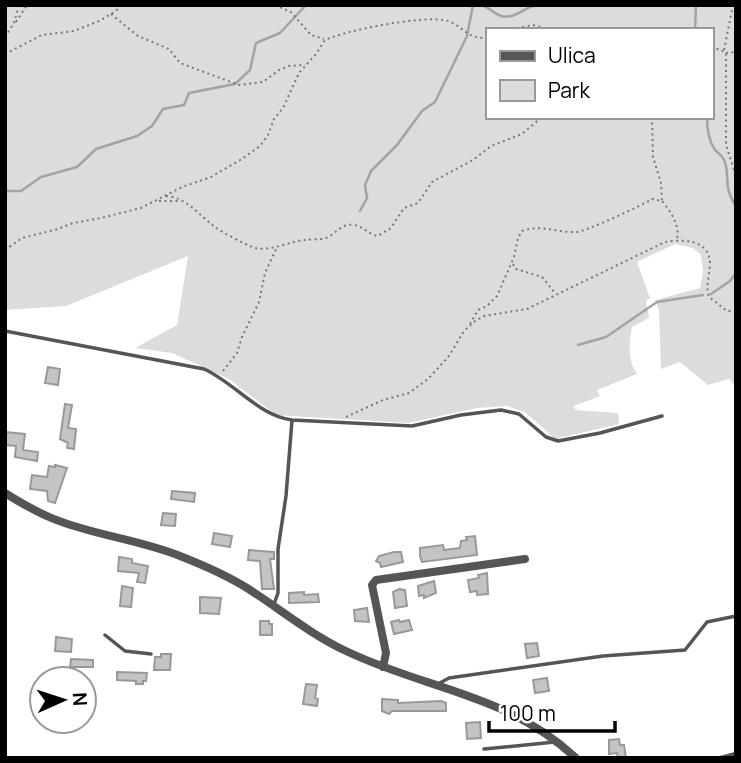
<svg xmlns="http://www.w3.org/2000/svg" width="741" height="763" viewBox="0 0 741 763" font-family="Manrope,sans-serif">
  <style>
    .green { fill: #dcdcdc; fill-rule: evenodd }
    .lines { fill: none; stroke-linecap: round; stroke-linejoin: round }
    .stream { stroke: #a3a3a3; stroke-width: 2.5 }
    .building { fill: #c4c4c4; stroke: #999; stroke-width: 2 }
    .path { stroke: #777; stroke-width: 2; stroke-dasharray: 2 3.5; stroke-linecap: butt }
    .lane { stroke: #555; stroke-width: 3.5 }
    .street { stroke: #555; stroke-width: 8 }
  </style>
  <rect width="100%" height="100%" fill="#fff"/>
  <!-- green -->
  <path class="green" d="M5 5H736V387L729 379 708 385 680 362 661 369 659 310 655 300 700 288 703 272 701 255 693 248 675 244 637 262 650 298 646 301 649 318 632 327C629 344 627 359 637 374L597 390 600 396 574 406 575 410 618 413 619 424 555 439 526 413 507 406 477 408 408 423 276 415 229 379 172 353 135 348 177 325 188 256 66 306 5 310ZM487 30H711V117H487Z"/>
  <g class="lines">
    <!-- stream -->
    <path class="stream" d="M481 5C489 7 494 14 501 16 515 20 525 6 538 5
      M695 30 696 5
      M707 117C707 128 708 140 715 150 717 152 721 155 723 158 732 174 721 184 736 206
      M5 191H21L41 177 77 167 96 149 137 136 152 126 163 109 184 105 189 93 235 84 250 70 256 43 280 33 306 5
      M360 211 367 198 365 185 371 171 397 145 422 111 435 102 467 36 473 5
      M711 294 730 281 736 273
      M578 345 606 337 657 302 703 295"/>
  </g>
  <!-- building -->
  <path class="building" d="M48 367 60 369 58 385 45 383Z
    M65 404 72 405 68 428 76 429 74 449 67 448 68 443 60 439Z
    M5 432 25 434 23 450 38 452 37 461 15 457 16 446 5 445Z
    M55 465 67 468 55 503 48 501 47 491 30 489 32 475 47 477 49 466 55 467Z
    M172 491 195 493 194 502 171 499Z
    M163 513 176 514 175 526 161 525Z
    M214 533 232 536 230 547 212 544Z
    M475 536 477 555 422 562 420 556V548L443 545 444 550 460 548 461 541 467 540 466 537Z
    M249 550 274 552V559H270L274 589H262L260 561 248 560Z
    M394 552H401L403 562 381 567 380 563 376 561 379 556Z
    M119 557 132 559V563L148 566 145 583 137 582 139 573 118 571Z
    M487 573 488 594 477 595V591L470 592 468 580 479 578 478 575Z
    M434 581 436 593 424 598V595L419 596 418 586Z
    M122 586 133 588 131 607 120 606Z
    M399 589 405 590 407 606 395 608 393 592Z
    M304 592V595L318 594 319 602 289 603V593Z
    M200 597 221 598 219 614 200 613Z
    M367 608 369 622 355 621 354 610Z
    M399 620 400 622 409 620 412 630 394 634 391 622Z
    M260 621H269V624H272V635H260Z
    M56 637 72 639 71 652 55 651Z
    M537 643 539 656 527 658 525 644Z
    M161 654H171L170 670H154L155 657H161Z
    M71 659 93 660V667H70Z
    M117 672 147 673 146 681H143V684H136V681L117 680Z
    M547 678 549 691 535 693 533 680Z
    M306 684 317 685 315 698 318 699 317 706 303 704Z
    M382 699 398 700V703L441 701 446 703V711H392L389 714 382 711Z
    M480 722 481 738 467 739 466 723Z
    M619 739 620 745H624L626 758H618L617 753 609 754V740Z"/>
  <g class="lines">
    <!-- path -->
    <path class="path" d="M275 5 291 12 311 35 324 39
      M111 14 138 36 169 49 180 63 239 85 263 82 279 70 289 66 305 65
      M16 22 27 5
      M506 30 533 25 551 30
      M5 37 14 23 19 5
      M711 49H719L726 53V145L736 176
      M724 50 733 5
      M726 53 736 52
      M5 54 42 35 74 31 99 21 116 11 121 5
      M652 117 653 157 661 183 662 201
      M166 196C186 197 200 216 215 227 221 232 245 244 252 247 269 253 289 241 305 240 311 239 320 240 326 238 336 234 341 223 354 225 363 226 369 235 378 236L391 228 404 208 418 203 432 182 473 160 491 146 522 134 542 117
      M159 201H178
      M5 250 22 238 58 229 73 223 101 218 141 208 182 187 211 177 242 159 260 146 268 135 274 119 283 108 299 73 316 54 325 40C347 30 420 16 443 20 461 22 464 39 487 38
      M513 264 516 269 542 277 555 293
      M470 324 478 310 487 306 497 296 514 257 518 238 522 231C542 224 557 233 576 232 585 232 643 205 652 199L662 201C671 212 680 225 677 239
      M223 371 237 353 242 337 259 302 265 273 277 247
      M346 417 383 400 409 393 428 379 449 356 464 331 475 321 484 316 527 309 665 242C683 239 709 239 710 263 710 275 705 285 709 297L727 311H736"/>
    <!-- lane -->
    <path class="lane" d="M5 331 204 369C235 383 259 416 292 420
      M274 604 278 593V549L286 496 292 420 412 426 461 415 501 410 519 414 546 437 558 441 600 433 662 416
      M105 635 125 651 151 654
      M438 684 449 678 603 656 685 650 707 622 736 616
      M484 749 555 742
      M719 758 734 754"/>
    <!-- street -->
    <path class="street" d="M5 493C24 505 41 515 62 522 101 536 142 541 180 556 203 565 226 575 247 588 280 609 310 634 346 651 427 690 506 693 576 758
      M383 667 386 653 372 585 376 580 525 559"/>
  </g>
  <!-- border -->
  <rect width="741" height="763" fill="none" stroke="#000000" stroke-width="14"/>
  <!-- legend -->
  <rect x="486" y="28" width="228" height="91" fill="#ffffff" stroke="#999999" stroke-width="2"/>
  <rect x="500" y="51" width="35" height="10" fill="#555555" stroke="#999999" stroke-width="2"/>
  <text x="548" y="63" font-size="21" fill="#000000">Ulica</text>
  <rect x="500" y="80" width="35" height="21" fill="#dcdcdc" stroke="#999999" stroke-width="2"/>
  <text x="548" y="98" font-size="21" fill="#000000">Park</text>
  <!-- north arrow -->
  <g transform="translate(63 700) rotate(87)"><circle r="33" fill="#ffffff" stroke="#999999" stroke-width="2"/>
  <path d="M0-5L12 26L0 18L-12 26Z" fill="#000000"/>
  <text y="-10" font-size="19" font-weight="bold" text-anchor="middle" fill="#000000">N</text>
  </g>
  <!-- scale -->
  <path d="M489 721v10h126v-10" fill="none" stroke="#000000" stroke-width="3.5"/>
  <text x="500" y="721" font-size="21" fill="#000000" stroke="#ffffff" stroke-width="5" paint-order="stroke">100 m</text>
</svg>
